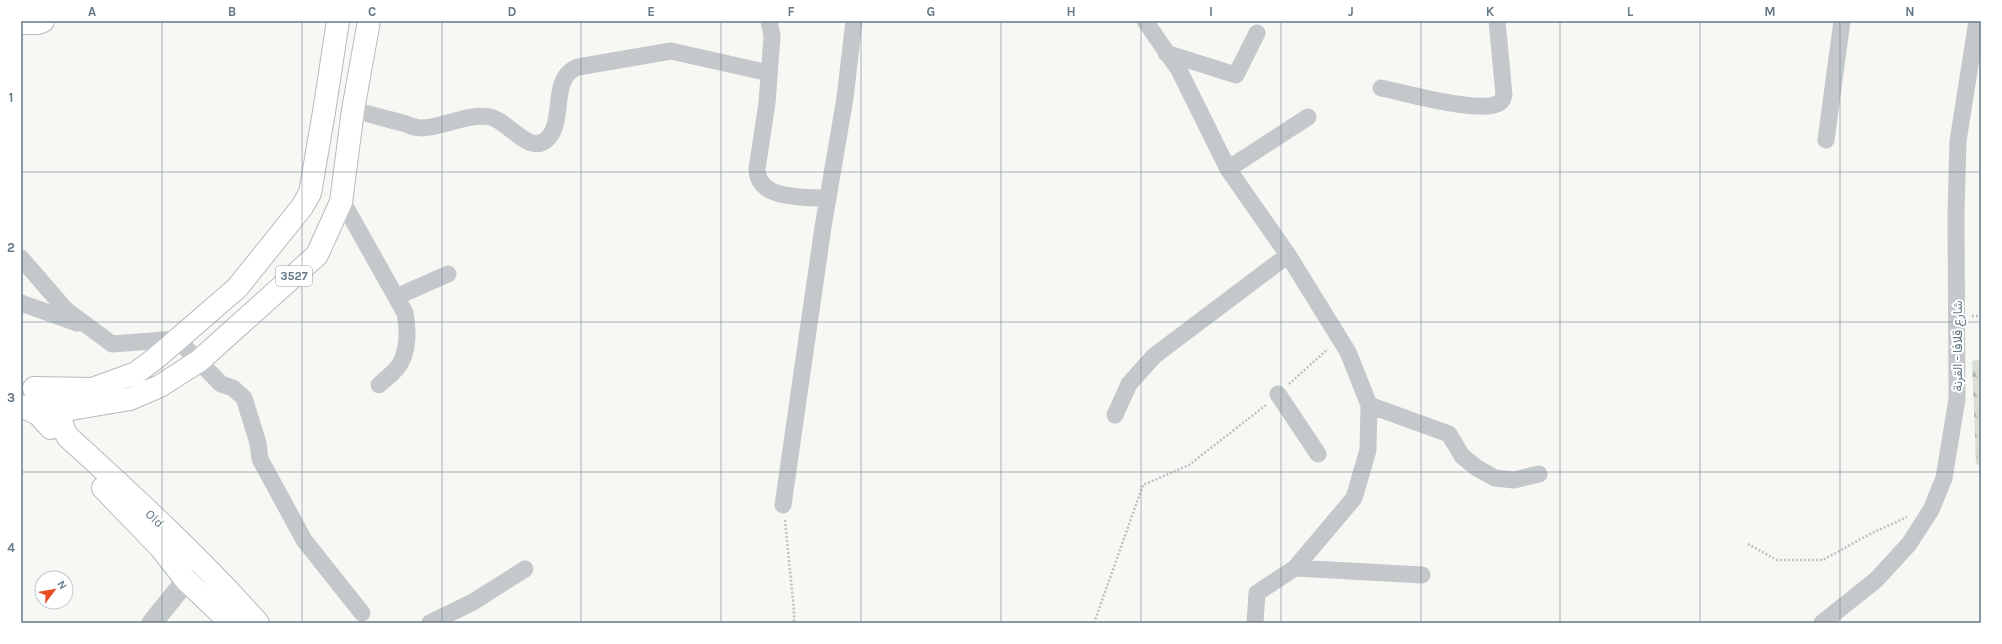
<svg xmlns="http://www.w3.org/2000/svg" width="2002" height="644" viewBox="0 0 2002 644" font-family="Karla,Vazirmatn,sans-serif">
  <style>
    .forest { fill: url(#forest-firs) }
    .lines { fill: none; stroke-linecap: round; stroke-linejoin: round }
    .secondary-casing { stroke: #b6bcc0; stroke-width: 24 }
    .primary-casing { stroke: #b5babe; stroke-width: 24 }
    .path { stroke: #bec0c2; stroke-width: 2.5; stroke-dasharray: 2 2; stroke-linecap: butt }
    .minor { stroke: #c4c8cb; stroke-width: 17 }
    .tertiary { stroke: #c4c8cb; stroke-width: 21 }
    .secondary { stroke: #fff; stroke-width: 22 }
    .primary { stroke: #fff; stroke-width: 22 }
    .grid { fill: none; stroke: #657886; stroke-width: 1; stroke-opacity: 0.55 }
    .labels { text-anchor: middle; stroke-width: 4; stroke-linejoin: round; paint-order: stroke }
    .shield { fill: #fff; stroke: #93a0aa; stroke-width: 1 }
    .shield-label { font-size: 12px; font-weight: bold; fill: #657886 }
    .street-label { font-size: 13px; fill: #657886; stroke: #fff }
    .neatline { fill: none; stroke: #657886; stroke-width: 1.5 }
    .grid-label { font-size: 13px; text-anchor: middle; font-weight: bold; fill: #657886 }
  </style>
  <defs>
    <pattern id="forest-firs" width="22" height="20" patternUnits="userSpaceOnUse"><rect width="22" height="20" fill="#d8dfd5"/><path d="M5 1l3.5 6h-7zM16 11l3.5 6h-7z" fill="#b3bab2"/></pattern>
  </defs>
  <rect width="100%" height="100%" fill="#f7f7f4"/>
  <!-- forest -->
  <path class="forest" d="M1981 359V466L1976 464 1972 361Z"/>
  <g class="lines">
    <defs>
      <path id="secondary" d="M21 23H38L43 21
        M62 410C60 421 62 427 68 437 134 497 199 557 258 623
        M103 488 160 547 186 580 231 623"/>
      <path id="primary" d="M62 389 65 410H42L34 388 92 389 136 373 156 358 237 288 302 207 310 193 324 112 338 21
        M21 406 38 414 51 428
        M65 410 130 399 160 386 199 361 317 255 341 202 353 110 369 21"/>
    </defs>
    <!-- secondary casing -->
    <use href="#secondary" class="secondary-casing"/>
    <!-- primary casing -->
    <use href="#primary" class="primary-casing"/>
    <!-- path -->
    <path class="path" d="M1972 316H1981
      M1289 384 1328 349
      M785 520 794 611V623
      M1748 544 1777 560H1823L1868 535 1907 517
      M1094 623 1143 485 1189 465 1266 405"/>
    <!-- minor -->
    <path class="minor" d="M769 21 772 36 767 103 757 169C758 201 804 196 828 199
      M1145 21 1179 70 1228 169 1288 255 1348 352 1369 405 1368 450 1354 498 1295 568 1257 593 1255 623
      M1166 53 1236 75 1257 33
      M1381 88C1406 93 1476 113 1497 104 1501 103 1503 99 1504 95L1497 21
      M353 110C370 114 386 119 403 123 408 125 415 128 421 128 442 128 467 113 490 117 508 120 531 159 549 137 565 118 550 77 578 67L671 51 769 73
      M1826 140 1842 21
      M1228 169 1308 117
      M341 199 405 313C408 329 408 348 401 362 397 371 386 378 379 385
      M21 258 66 310 112 344 177 339 221 384 233 388 244 398 258 443 260 459 304 540 362 613
      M396 297 448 274
      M21 303 77 323
      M1278 394 1318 454
      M1369 405 1449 434 1462 456 1477 468 1495 478 1514 480 1539 474
      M1115 415 1129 384 1154 356 1288 255
      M783 505 823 227 845 98 854 21
      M1295 568 1422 575
      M430 623 473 602 525 569
      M1822 623 1876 580 1909 544 1931 510 1944 478 1957 399 1956 213 1958 141 1977 21"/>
    <!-- tertiary -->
    <path class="tertiary" d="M152 623 201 562"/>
    <!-- secondary -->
    <use href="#secondary" class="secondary"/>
    <!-- primary -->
    <use href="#primary" class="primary"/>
  </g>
  <!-- grid -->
  <path class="grid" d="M162 21V623M302 21V623M442 21V623M581 21V623M721 21V623M861 21V623M1001 21V623M1141 21V623M1281 21V623M1421 21V623M1560 21V623M1700 21V623M1840 21V623M21 172H1981M21 322H1981M21 472H1981"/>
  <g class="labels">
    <!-- shield labels -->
    <rect class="shield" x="276" y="266" width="36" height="20" rx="3"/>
    <g class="shield-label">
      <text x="294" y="280">3527</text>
    </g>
    <!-- street labels -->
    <g class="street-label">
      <text transform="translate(1957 346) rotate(-90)" y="5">شارع قلافا - القرنة</text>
      <text transform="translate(155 518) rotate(43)" y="5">Old</text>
    </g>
  </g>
  <!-- border -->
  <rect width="2002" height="644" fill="none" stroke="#ffffff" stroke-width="44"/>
  <!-- north arrow -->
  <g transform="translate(54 590) rotate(58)"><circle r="19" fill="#ffffff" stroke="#c1c9cf"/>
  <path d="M0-3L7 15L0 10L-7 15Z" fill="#e74e24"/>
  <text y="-6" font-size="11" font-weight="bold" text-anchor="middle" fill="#657886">N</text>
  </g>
  <rect x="22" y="22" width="1958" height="600" class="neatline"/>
  <g class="grid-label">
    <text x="92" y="16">A</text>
    <text x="232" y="16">B</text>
    <text x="372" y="16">C</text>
    <text x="512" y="16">D</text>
    <text x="651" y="16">E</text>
    <text x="791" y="16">F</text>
    <text x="931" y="16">G</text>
    <text x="1071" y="16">H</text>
    <text x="1211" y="16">I</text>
    <text x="1351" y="16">J</text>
    <text x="1490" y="16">K</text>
    <text x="1630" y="16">L</text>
    <text x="1770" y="16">M</text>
    <text x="1910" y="16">N</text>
    <text x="11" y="102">1</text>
    <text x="11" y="252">2</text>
    <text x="11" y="402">3</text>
    <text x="11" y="552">4</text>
  </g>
</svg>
